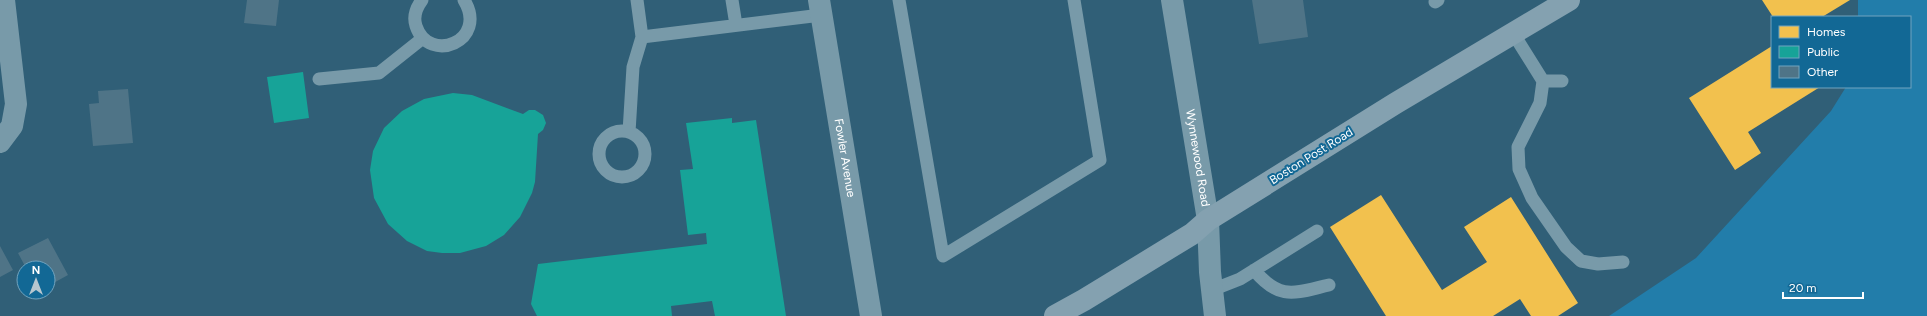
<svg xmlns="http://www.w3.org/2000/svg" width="1927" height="316" viewBox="0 0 1927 316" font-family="Figtree,sans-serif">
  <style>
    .green { fill: #227daa }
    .homes { fill: #f2c14e }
    .public { fill: #17a398 }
    .building { fill: #4f7487 }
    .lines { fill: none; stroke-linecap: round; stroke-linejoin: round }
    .lane { stroke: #789aa9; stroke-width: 13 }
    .street { stroke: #789aa9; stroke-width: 22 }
    .primary { stroke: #84a1b0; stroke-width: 22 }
    .labels { text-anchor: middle; stroke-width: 4; stroke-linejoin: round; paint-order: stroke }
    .street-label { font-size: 12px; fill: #fff; stroke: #126895 }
  </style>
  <rect width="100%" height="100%" fill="#305f77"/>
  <!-- green -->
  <path class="green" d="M1858 0H1927V316H1609L1696 258 1831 111 1846 87H1910V17H1858Z"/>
  <!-- homes -->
  <path class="homes" d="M1762 0H1850L1822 17H1773Z
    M1772 46V87H1820L1748 132 1761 153 1735 170 1689 98Z
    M1381 195 1442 290 1487 262 1464 227 1511 197 1578 303 1558 316H1531L1520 299 1493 316H1386L1330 227Z"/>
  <!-- public -->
  <path class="public" d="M303 72 309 118 274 123 267 77Z
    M453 93 472 95 523 114 529 110H535L543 115 546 123 543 130 538 134 535 182 532 193 520 217 504 235 486 246 460 253H442L427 251 407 241 388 224 374 198 370 170 373 151 384 128 402 111 424 99Z
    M732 118V123L756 120 786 316H715L712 301 671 306 672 316H537L531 304 538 264 707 244 706 233 688 235 680 170 693 169 686 123Z"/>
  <!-- building -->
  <path class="building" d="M247 0H279L276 26 244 23Z
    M1252 0H1303L1308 37 1259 44Z
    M128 89 133 143 93 146 89 104 99 103 98 91Z
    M48 238 68 275 48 286V268H26L18 253Z
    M0 246 13 270 0 277Z"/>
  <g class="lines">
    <!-- lane -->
    <path class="lane" d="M422 0C416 8 413 17 416 26 429 65 489 41 464 0
      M637 0 642 37 821 15
      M732 0 736 25
      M899 0 943 256 1100 160 1074 0
      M1435 2 1438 0
      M1513 33 1543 81H1562
      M319 79 379 73 423 38
      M1543 81 1540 103 1518 147 1519 169 1532 198 1566 247 1581 261 1598 264 1623 262
      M599 154a23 23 0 1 1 46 0a23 23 0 1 1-46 0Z
      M629 132 633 67 642 37
      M1254 270C1280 301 1294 293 1329 285
      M1212 290 1240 279 1317 231"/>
    <!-- street -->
    <g class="street">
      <path id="s1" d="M819 0 871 316"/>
      <path id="s2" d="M1172 0 1208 220 1210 272 1215 316"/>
      <path d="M0 142 12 126 16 104 4 0"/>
    </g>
    <!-- primary -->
    <path class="primary" d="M1055 316 1084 300 1192 234 1208 220 1396 103 1569 0"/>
  </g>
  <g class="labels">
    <!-- street labels -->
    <g class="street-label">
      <text transform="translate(1311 156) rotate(-32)" y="4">Boston Post Road</text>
      <text dy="4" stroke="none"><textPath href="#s1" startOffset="160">Fowler Avenue</textPath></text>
      <text dy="4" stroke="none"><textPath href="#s2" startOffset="160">Wynnewood Road</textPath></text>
    </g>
  </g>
  <!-- legend -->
  <rect x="1771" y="16" width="140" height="72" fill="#126895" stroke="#71a4bf"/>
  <rect x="1779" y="26" width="20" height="12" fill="#f2c14e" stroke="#71a4bf"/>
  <text x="1807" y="36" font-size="12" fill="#ffffff">Homes</text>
  <rect x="1779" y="46" width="20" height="12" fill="#17a398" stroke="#71a4bf"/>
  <text x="1807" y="56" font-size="12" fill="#ffffff">Public</text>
  <rect x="1779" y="66" width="20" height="12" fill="#4f7487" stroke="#71a4bf"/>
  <text x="1807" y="76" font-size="12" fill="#ffffff">Other</text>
  <!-- north arrow -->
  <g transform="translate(36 280)"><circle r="19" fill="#126895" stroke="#71a4bf"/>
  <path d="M0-3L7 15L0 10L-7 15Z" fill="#b7c7cf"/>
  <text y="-6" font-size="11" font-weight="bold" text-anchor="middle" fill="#ffffff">N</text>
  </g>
  <!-- scale -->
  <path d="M1783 292v6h80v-6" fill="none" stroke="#ffffff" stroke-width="2"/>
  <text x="1789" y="292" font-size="12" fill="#ffffff" stroke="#126895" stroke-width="3" paint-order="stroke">20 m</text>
</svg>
